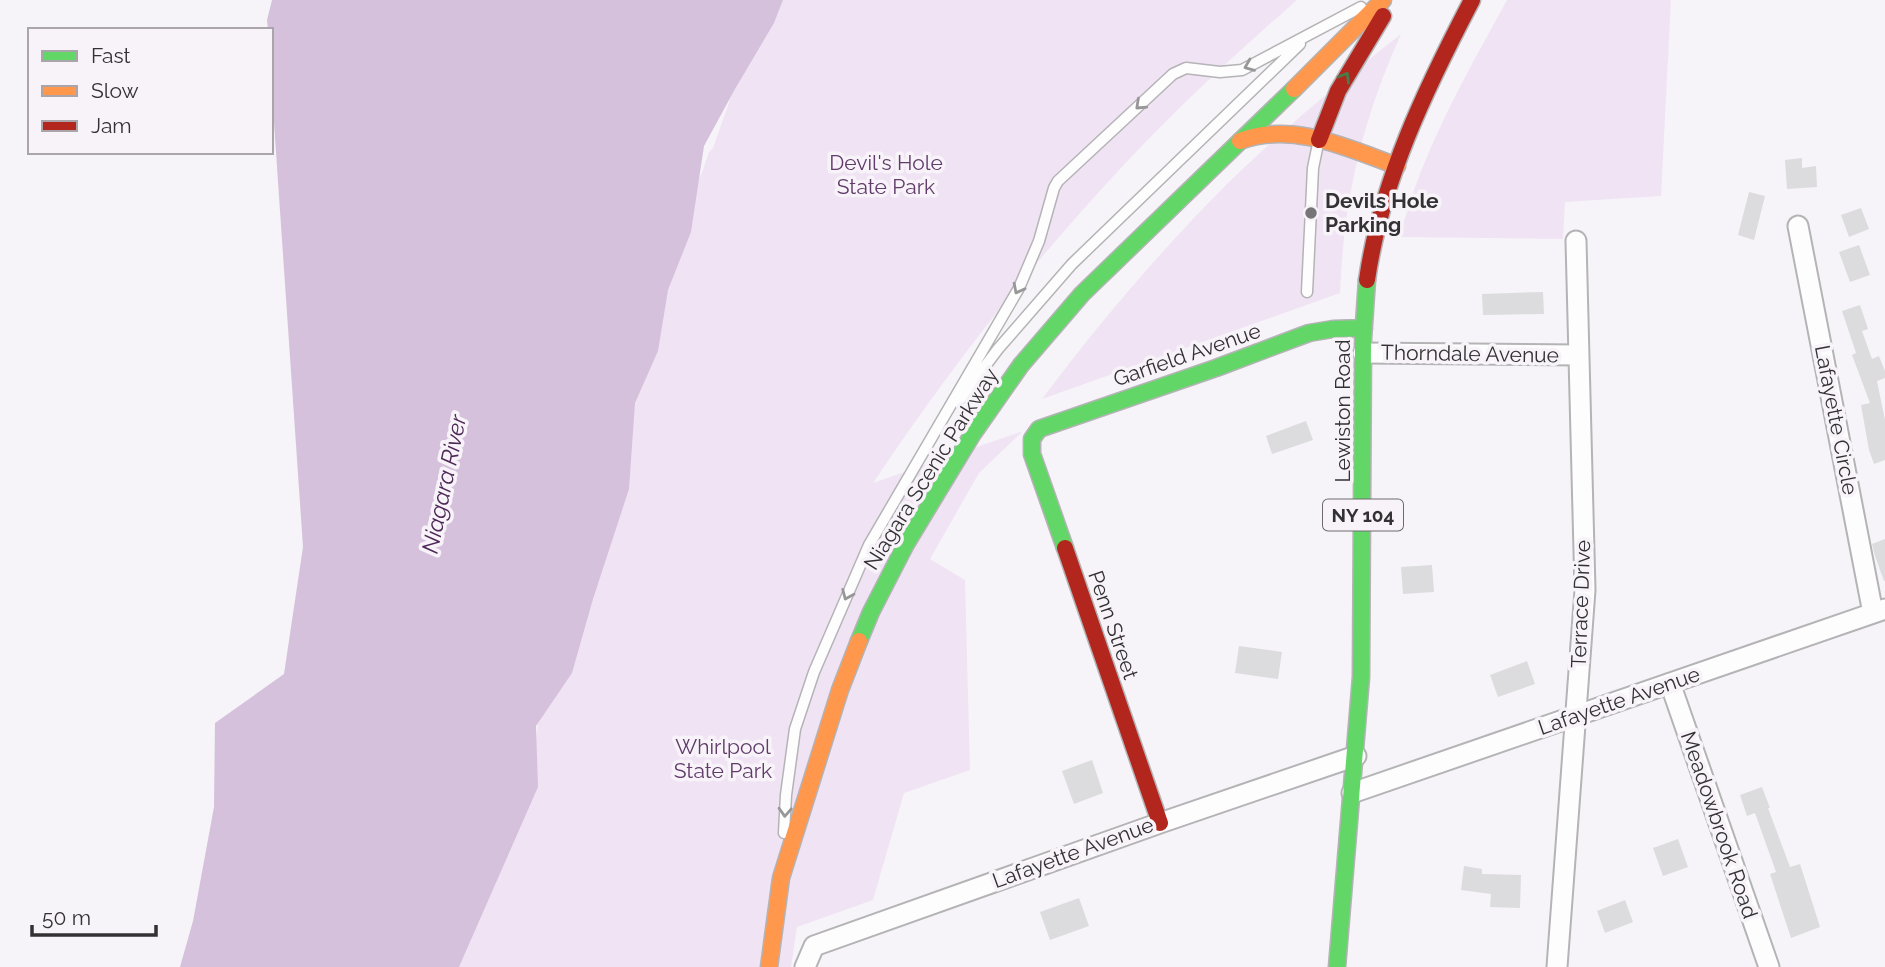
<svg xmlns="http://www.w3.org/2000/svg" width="1885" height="967" viewBox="0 0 1885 967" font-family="Raleway,sans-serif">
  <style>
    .green { fill: #f0e4f4 }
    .water { fill: #d5c1db }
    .building { fill: #dcdbdd }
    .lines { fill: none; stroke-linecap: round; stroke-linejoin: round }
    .lane-casing { stroke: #b4b3b5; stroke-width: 13 }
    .street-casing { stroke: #b4b3b5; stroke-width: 23 }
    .fast-casing { stroke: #b4b3b5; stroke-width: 19 }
    .slow-casing { stroke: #b4b3b5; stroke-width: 19 }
    .jam-casing { stroke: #b4b3b5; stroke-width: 19 }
    .lane { stroke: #fefdfe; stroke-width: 10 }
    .street { stroke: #fefdfe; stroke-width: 19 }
    .fast { stroke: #63d668; stroke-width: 16 }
    .slow { stroke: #ff974d; stroke-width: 16 }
    .jam { stroke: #b3261e; stroke-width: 16 }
    .oneway { stroke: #989798 }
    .oneway2 { stroke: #497b4b }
    .poi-dot { fill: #777578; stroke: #f7f3f9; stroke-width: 2.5 }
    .labels { text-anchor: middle; stroke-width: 7; stroke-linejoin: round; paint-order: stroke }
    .shield { fill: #f7f3f9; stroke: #6e6b6e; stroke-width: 2 }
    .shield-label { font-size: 19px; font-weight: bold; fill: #333133 }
    .park-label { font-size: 21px; fill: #613b6a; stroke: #f7f3f9 }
    .poi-label { font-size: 21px; font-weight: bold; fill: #333133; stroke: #f7f3f9; text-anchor: start }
    .street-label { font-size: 21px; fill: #333133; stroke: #f7f3f9 }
    .water-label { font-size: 23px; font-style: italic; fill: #4d2856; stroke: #f7f3f9 }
  </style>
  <rect width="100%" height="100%" fill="#f6f4f8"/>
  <!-- green -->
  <path class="green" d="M775 0H1297C1232 57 1168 116 1109 181 1022 275 945 376 873 483L1023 431 979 473 930 559 965 580 970 770 904 793 873 900 797 927 791 967H454L531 777 541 702 690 195 702 173 709 152 713 148 733 91Z
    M1507 0H1671L1661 196 1565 202 1563 239 1400 237C1421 152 1465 77 1507 0Z
    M1401 34C1362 121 1344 198 1340 293L1042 399C1099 323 1160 251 1227 184 1282 130 1341 81 1401 34Z"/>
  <!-- water -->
  <path class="water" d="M272 0H783L774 23 735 89 704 146 691 232 668 290 658 351 635 403 629 489 593 599 572 673 536 726 538 787 459 967H180L193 921 214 807 215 723 284 674 303 547 271 79V30H268L267 20Z"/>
  <!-- building -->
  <path class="building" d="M1802 158V168L1816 166 1817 187 1787 189 1785 160Z
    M1749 192 1765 196 1754 240 1738 235Z
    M1861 208 1869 229 1849 237 1841 215Z
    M1859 245 1870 275 1850 282 1839 252Z
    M1543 292 1544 314 1483 315 1482 294Z
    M1860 305 1868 329 1862 331 1872 359 1879 356 1885 371V378L1877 381 1885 420V460L1874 464 1869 450 1861 405 1870 403 1852 355 1856 353 1842 311Z
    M1306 421 1313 440 1272 454 1266 436Z
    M1885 539V581H1884L1875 556 1872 544Z
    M1432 565 1434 592 1403 594 1401 567Z
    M1239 646 1282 652 1278 679 1235 673Z
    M1527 661 1535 684 1498 697 1490 675Z
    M1092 760 1103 793 1074 804 1062 771Z
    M1762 787 1770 808H1768L1790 867 1800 864 1820 927 1791 938 1770 874 1776 872 1755 813 1747 816 1740 795Z
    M1678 839 1688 867 1663 876 1653 848Z
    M1464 866 1482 869V874L1521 875 1520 908 1490 907 1491 894 1461 890Z
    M1079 898 1089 926 1050 940 1040 912Z
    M1625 900 1633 922 1605 933 1597 911Z"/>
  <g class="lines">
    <defs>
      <path id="lane" d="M1307 292 1313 168 1318 144
        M958 402 998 349 1072 264 1300 44
        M784 833 786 795 795 729 814 672 869 545 1019 288 1039 241 1054 188 1058 181 1173 74 1186 68 1220 72 1242 70 1361 7"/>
      <path id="street" d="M1798 226 1873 613
        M1363 353 1578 355
        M1670 683 1769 967
        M1352 793 1885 609
        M805 967 814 946 1160 823 1356 756
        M1557 967 1585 590 1576 241"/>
      <path id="fast" d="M1065 548 1032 454V439L1039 429 1216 368 1309 333 1333 329 1364 328
        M859 641 871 612 906 544 972 435 1021 365 1082 294 1294 89
        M1337 967 1361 677 1363 339 1367 280"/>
      <path id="slow" d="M1294 89 1383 0
        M1240 141C1292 121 1348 148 1397 166
        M769 967 781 878 840 690 859 641"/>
      <path id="jam" d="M1319 140 1338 91 1383 16
        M1367 280C1381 181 1426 88 1472 0
        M1065 548 1160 823"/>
    </defs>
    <!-- lane casing -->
    <use href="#lane" class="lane-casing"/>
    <!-- street casing -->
    <use href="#street" class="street-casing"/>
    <!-- fast casing -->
    <use href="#fast" class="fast-casing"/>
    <!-- slow casing -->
    <use href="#slow" class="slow-casing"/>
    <!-- jam casing -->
    <use href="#jam" class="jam-casing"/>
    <!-- lane -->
    <use href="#lane" class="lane"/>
    <!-- street -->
    <use href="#street" class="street"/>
    <!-- fast -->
    <use href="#fast" class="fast"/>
    <!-- slow -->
    <use href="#slow" class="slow"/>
    <!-- jam -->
    <use href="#jam" class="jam"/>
  </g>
  <!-- one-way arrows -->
  <defs><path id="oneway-chevron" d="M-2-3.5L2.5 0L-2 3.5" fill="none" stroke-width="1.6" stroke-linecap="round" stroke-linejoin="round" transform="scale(1.75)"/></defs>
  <g class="oneway">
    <use href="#oneway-chevron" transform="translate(1249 66) rotate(158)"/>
    <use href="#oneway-chevron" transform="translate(1140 105) rotate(137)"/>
    <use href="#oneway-chevron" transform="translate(1018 289) rotate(117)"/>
    <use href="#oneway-chevron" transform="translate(847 595) rotate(113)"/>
    <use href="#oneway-chevron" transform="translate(785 812) rotate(93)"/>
  </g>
  <use class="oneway2" href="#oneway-chevron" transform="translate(1345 77) rotate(-60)"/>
  <!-- markers -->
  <circle class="poi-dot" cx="1311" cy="213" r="7"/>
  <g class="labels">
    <!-- shield labels -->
    <rect class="shield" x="1323" y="499.5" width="80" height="31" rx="5"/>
    <g class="shield-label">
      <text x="1363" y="522">NY 104</text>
    </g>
    <!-- park labels -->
    <g class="park-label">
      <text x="886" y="170">Devil's Hole<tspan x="886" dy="24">State Park</tspan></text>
      <text x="723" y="754">Whirlpool<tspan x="723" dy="24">State Park</tspan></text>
    </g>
    <!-- poi labels -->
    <g class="poi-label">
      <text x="1325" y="208">Devils Hole<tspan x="1325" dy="24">Parking</tspan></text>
    </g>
    <!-- street labels -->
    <g class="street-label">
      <text transform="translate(1470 354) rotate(1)" y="7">Thorndale Avenue</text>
      <text transform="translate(1187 355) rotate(-19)" y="7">Garfield Avenue</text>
      <text transform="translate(1343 411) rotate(-90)" y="7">Lewiston Road</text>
      <text transform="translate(1836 420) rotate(79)" y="7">Lafayette Circle</text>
      <text transform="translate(931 469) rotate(-58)" y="7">Niagara Scenic Parkway</text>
      <text transform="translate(1581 604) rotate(-88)" y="7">Terrace Drive</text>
      <text transform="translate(1113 625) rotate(71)" y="7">Penn Street</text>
      <text transform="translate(1619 701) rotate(-19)" y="7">Lafayette Avenue</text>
      <text transform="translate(1719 825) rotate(71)" y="7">Meadowbrook Road</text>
      <text transform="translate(1073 853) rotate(-20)" y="7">Lafayette Avenue</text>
    </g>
    <!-- water labels -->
    <g class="water-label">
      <text transform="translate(444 484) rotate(-78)" y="8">Niagara River</text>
    </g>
  </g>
  <!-- legend -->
  <rect x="28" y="28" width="245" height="126" fill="#f7f3f9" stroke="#a9a5aa" stroke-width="2"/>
  <rect x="42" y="51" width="35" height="10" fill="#63d668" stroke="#a9a5aa" stroke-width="2"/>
  <text x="91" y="63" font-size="21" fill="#333133">Fast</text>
  <rect x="42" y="86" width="35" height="10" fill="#ff974d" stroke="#a9a5aa" stroke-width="2"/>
  <text x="91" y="98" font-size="21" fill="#333133">Slow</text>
  <rect x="42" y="121" width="35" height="10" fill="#b3261e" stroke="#a9a5aa" stroke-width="2"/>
  <text x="91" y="133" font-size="21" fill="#333133">Jam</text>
  <!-- scale -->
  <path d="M32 925v10h124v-10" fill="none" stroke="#333133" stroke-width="3.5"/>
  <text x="42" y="925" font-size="21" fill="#333133" stroke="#f7f3f9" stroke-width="5" paint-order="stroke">50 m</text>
</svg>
